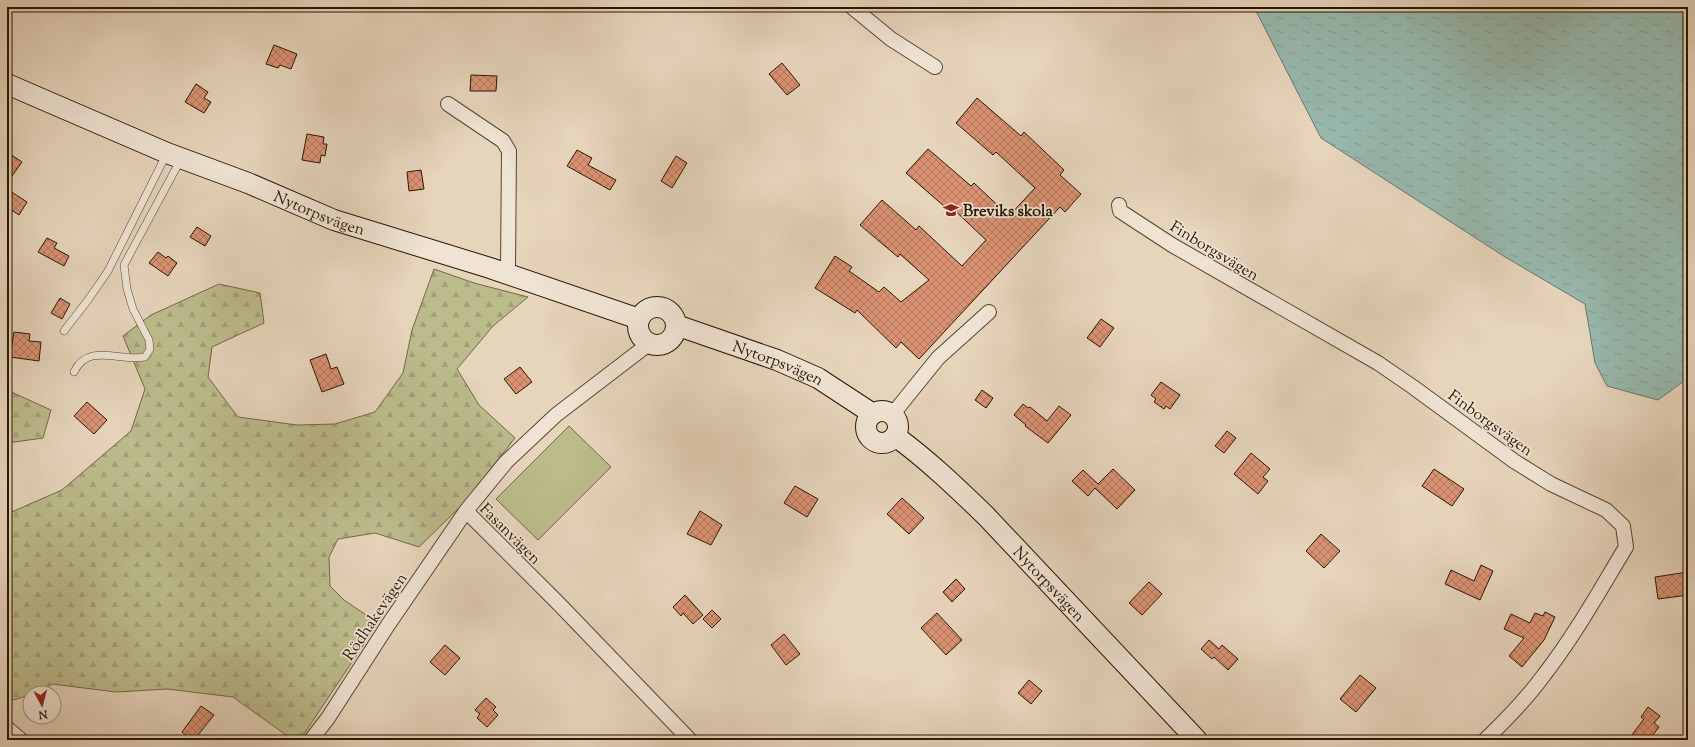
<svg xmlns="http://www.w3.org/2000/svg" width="1695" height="747" viewBox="0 0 1695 747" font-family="'Sorts Mill Goudy',serif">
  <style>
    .forest { fill: url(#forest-firs); stroke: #726846 }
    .pitch { fill: #bcbb8c; stroke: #726846 }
    .water { fill: url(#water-ripples); stroke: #6b7768 }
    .building { fill: url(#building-cross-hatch); stroke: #291601 }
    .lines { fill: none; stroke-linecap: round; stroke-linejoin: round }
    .lane-casing { stroke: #584630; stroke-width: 8 }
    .street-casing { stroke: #584630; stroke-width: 16 }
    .secondary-casing { stroke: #291601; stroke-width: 22 }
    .lane { stroke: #efe3d3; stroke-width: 7 }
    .street { stroke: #efe3d3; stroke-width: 14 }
    .secondary { stroke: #efe3d3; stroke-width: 20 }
    .labels { text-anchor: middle; stroke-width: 3.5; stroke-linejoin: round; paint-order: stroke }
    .poi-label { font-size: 16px; font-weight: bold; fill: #291601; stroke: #efe3d3; text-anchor: start }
    .street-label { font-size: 16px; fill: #291601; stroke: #efe3d3 }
  </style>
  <defs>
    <pattern id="forest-firs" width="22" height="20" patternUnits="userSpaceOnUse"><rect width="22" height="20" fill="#bcbb8c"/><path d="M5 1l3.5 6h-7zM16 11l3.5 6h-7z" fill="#a2a077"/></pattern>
    <pattern id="water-ripples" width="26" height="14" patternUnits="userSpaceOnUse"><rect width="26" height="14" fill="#97b8ad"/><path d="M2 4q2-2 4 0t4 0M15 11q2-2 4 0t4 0" fill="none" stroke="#829d93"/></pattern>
    <pattern id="building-cross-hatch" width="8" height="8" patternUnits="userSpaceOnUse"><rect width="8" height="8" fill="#da9273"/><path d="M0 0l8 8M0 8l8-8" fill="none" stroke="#b1765c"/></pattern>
  </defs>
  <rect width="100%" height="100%" fill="#e6d4bb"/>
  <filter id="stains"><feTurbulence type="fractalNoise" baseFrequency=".005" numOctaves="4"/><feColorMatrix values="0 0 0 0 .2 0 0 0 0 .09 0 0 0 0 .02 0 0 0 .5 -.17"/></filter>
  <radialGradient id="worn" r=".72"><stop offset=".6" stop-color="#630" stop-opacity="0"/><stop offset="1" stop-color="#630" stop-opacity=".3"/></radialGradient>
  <!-- forest -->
  <path class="forest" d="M434 269 474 283 528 297 493 326 457 369 479 405 515 438 462 505 419 547 375 533 338 539 329 557 330 586 344 600 378 623 300 740H293L233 697 167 689 116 692 52 684 36 693H30V695L7 702V514L62 490 131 431 145 389 123 336 151 315 219 284 260 293 264 323 212 347 208 377 238 417 297 425 335 424 375 412 403 373 412 330Z
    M7 390 51 410 43 438 7 443Z"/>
  <!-- pitch -->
  <path class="pitch" d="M569 426 611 467 538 540 496 499Z"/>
  <!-- water -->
  <path class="water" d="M1254 7H1688V381H1684L1658 400 1607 386 1595 363 1585 304 1505 257 1321 138Z"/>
  <!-- building -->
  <path class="building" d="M274 45 297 54 291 69 280 65 278 68 266 64Z
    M782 63 800 85 787 95 769 74Z
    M471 75 497 76 496 91H470Z
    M196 84 208 92 204 98 211 102 204 113 185 102Z
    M977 98 1021 136 1024 132 1064 170 1060 175 1081 194 1065 212 1060 207 919 359 901 342 896 348 857 310 855 313 815 288 835 256 852 267 849 271 879 292 884 287 901 302 929 280 900 254 898 257 860 225 882 200 916 230 919 226 962 266 986 240 948 204 945 207 906 173 928 149 971 186 974 183 1009 216 1035 188 996 152 993 155 956 123Z
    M307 134 324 137 323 144H327L325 156 321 155 320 163 302 160Z
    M577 150 592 158 588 165 616 180 610 190 567 166Z
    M7 152 22 162 7 183Z
    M676 156 687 163 672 188 661 181Z
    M421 170 424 189 409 191 407 172Z
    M7 189 27 202 19 215 7 207Z
    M197 227 211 236 205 246 190 237Z
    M47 238 57 243 54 248 69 256 64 266 38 252Z
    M158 252 166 258 168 256 177 263 168 276 149 263Z
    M60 298 70 304 62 319 51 313Z
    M1101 319 1114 328 1100 347 1087 338Z
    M14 332 30 334 29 341 41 342 39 361 10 357Z
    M326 354 331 369 337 367 344 384 322 392 310 360Z
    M520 367 532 382 516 394 504 379Z
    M1161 382 1180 395 1170 409 1166 406 1164 409 1154 402 1156 399 1151 395Z
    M982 390 993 398 986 408 975 400Z
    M87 402 107 420 94 434 74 416Z
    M1023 404 1028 408 1030 407 1047 421 1059 406 1071 415 1048 443 1025 426 1026 425 1014 415Z
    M1227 431 1236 438 1224 453 1215 446Z
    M1251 453 1270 469 1263 477 1268 481 1258 494 1234 474Z
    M1113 469 1135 490 1117 509 1095 488 1088 496 1072 481 1083 470 1098 484Z
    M1434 469 1464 489 1452 506 1422 486Z
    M795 486 818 499 807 517 784 503Z
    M902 498 924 518 909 534 887 514Z
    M700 511 722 525 711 545 687 534Z
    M1321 534 1340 551 1324 568 1306 551Z
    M1481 565 1493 571 1480 600 1445 584 1451 570 1474 581Z
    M1688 572V595L1658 599 1655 577Z
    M956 579 965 589 952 602 943 592Z
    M1149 582 1162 594 1142 615 1129 603Z
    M685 595 703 615 693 624 683 613 681 616 673 607Z
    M712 610 721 619 712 628 703 619Z
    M1545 612 1555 617 1544 640 1522 667 1509 656 1524 638 1504 629 1511 614 1530 623 1535 613 1543 616Z
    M937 613 962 640 946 655 921 628Z
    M784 634 800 654 786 665 771 645Z
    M1209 640 1219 649 1222 645 1238 659 1228 670 1214 657 1212 659 1201 649Z
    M445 645 460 658 445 675 430 662Z
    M1360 675 1376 688 1356 712 1340 699Z
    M1029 680 1042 691 1031 704 1018 693Z
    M486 698 496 707 493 710 498 715 487 727 477 718 480 714 475 710Z
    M201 706 214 715 194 740H192L182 732Z
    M1648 707 1660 716 1654 723 1659 727 1649 740H1628L1644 719 1641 717Z"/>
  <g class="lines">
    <defs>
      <path id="lane" d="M64 331 88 300 108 271 167 153
        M74 372C88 342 120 362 145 357L150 349 149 340 133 309 127 289 124 265 181 159"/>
      <path id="street" d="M852 7 891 39 935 67
        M448 104 503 141 509 151 508 267 511 275
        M1119 205 1120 211 1172 245 1378 363 1413 387 1514 461 1551 484 1606 510 1623 526 1626 547C1600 590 1575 635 1544 675 1527 698 1506 720 1485 740
        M650 343 556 415 506 462 466 511 559 604 690 740
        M892 415 938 358 989 312
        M7 728 21 740
        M311 740 328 718 388 625 466 511"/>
      <g id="secondary">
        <path id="s1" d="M7 84 167 153 248 183 334 220 490 268 639 319"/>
        <circle cx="657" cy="326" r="19"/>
        <path id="s2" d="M676 325 777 360 818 378 873 414"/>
        <circle cx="882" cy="427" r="16"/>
        <path id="s3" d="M895 436C928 460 957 488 986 516L1197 740"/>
      </g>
    </defs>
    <!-- lane casing -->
    <use href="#lane" class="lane-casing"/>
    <!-- street casing -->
    <use href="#street" class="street-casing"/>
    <!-- secondary casing -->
    <use href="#secondary" class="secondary-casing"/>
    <!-- lane -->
    <use href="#lane" class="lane"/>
    <!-- street -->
    <use href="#street" class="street"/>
    <!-- secondary -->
    <use href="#secondary" class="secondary"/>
  </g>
  <!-- icons -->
  <defs>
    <symbol id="school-bare" viewBox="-9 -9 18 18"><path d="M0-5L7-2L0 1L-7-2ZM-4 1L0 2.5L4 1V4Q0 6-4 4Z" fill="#8f2418" stroke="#efe3d3" stroke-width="2.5" paint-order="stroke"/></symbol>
  </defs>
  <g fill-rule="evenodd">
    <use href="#school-bare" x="940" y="199" width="22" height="22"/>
  </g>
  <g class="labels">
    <!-- poi labels -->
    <g class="poi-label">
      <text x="963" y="216">Breviks skola</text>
    </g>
    <!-- street labels -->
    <g class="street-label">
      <text dy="6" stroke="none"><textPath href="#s1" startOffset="338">Nytorpsvägen</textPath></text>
      <text transform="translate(1215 250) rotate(31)" y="6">Finborgsvägen</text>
      <text dy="6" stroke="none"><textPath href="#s2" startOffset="109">Nytorpsvägen</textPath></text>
      <text transform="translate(1491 422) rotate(36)" y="6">Finborgsvägen</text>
      <text transform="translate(511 533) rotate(45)" y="6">Fasanvägen</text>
      <text dy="6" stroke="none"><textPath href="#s3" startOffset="214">Nytorpsvägen</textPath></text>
      <text transform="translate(374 616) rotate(-56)" y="6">Rödhakevägen</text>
    </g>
  </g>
  <!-- margin -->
  <rect width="1695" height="747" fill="none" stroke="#e6d4bb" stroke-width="24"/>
  <rect x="8" y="8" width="1679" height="731" fill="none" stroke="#291601" stroke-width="2"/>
  <rect x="12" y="12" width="1671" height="723" fill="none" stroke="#291601"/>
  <!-- north arrow -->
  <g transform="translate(42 705) rotate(173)"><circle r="19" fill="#efe3d3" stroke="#a0917f"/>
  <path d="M0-3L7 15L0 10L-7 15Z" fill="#8f2418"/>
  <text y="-6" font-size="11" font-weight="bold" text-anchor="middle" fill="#291601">N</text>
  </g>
  <rect width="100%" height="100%" filter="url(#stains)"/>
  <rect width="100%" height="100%" fill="url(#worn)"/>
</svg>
